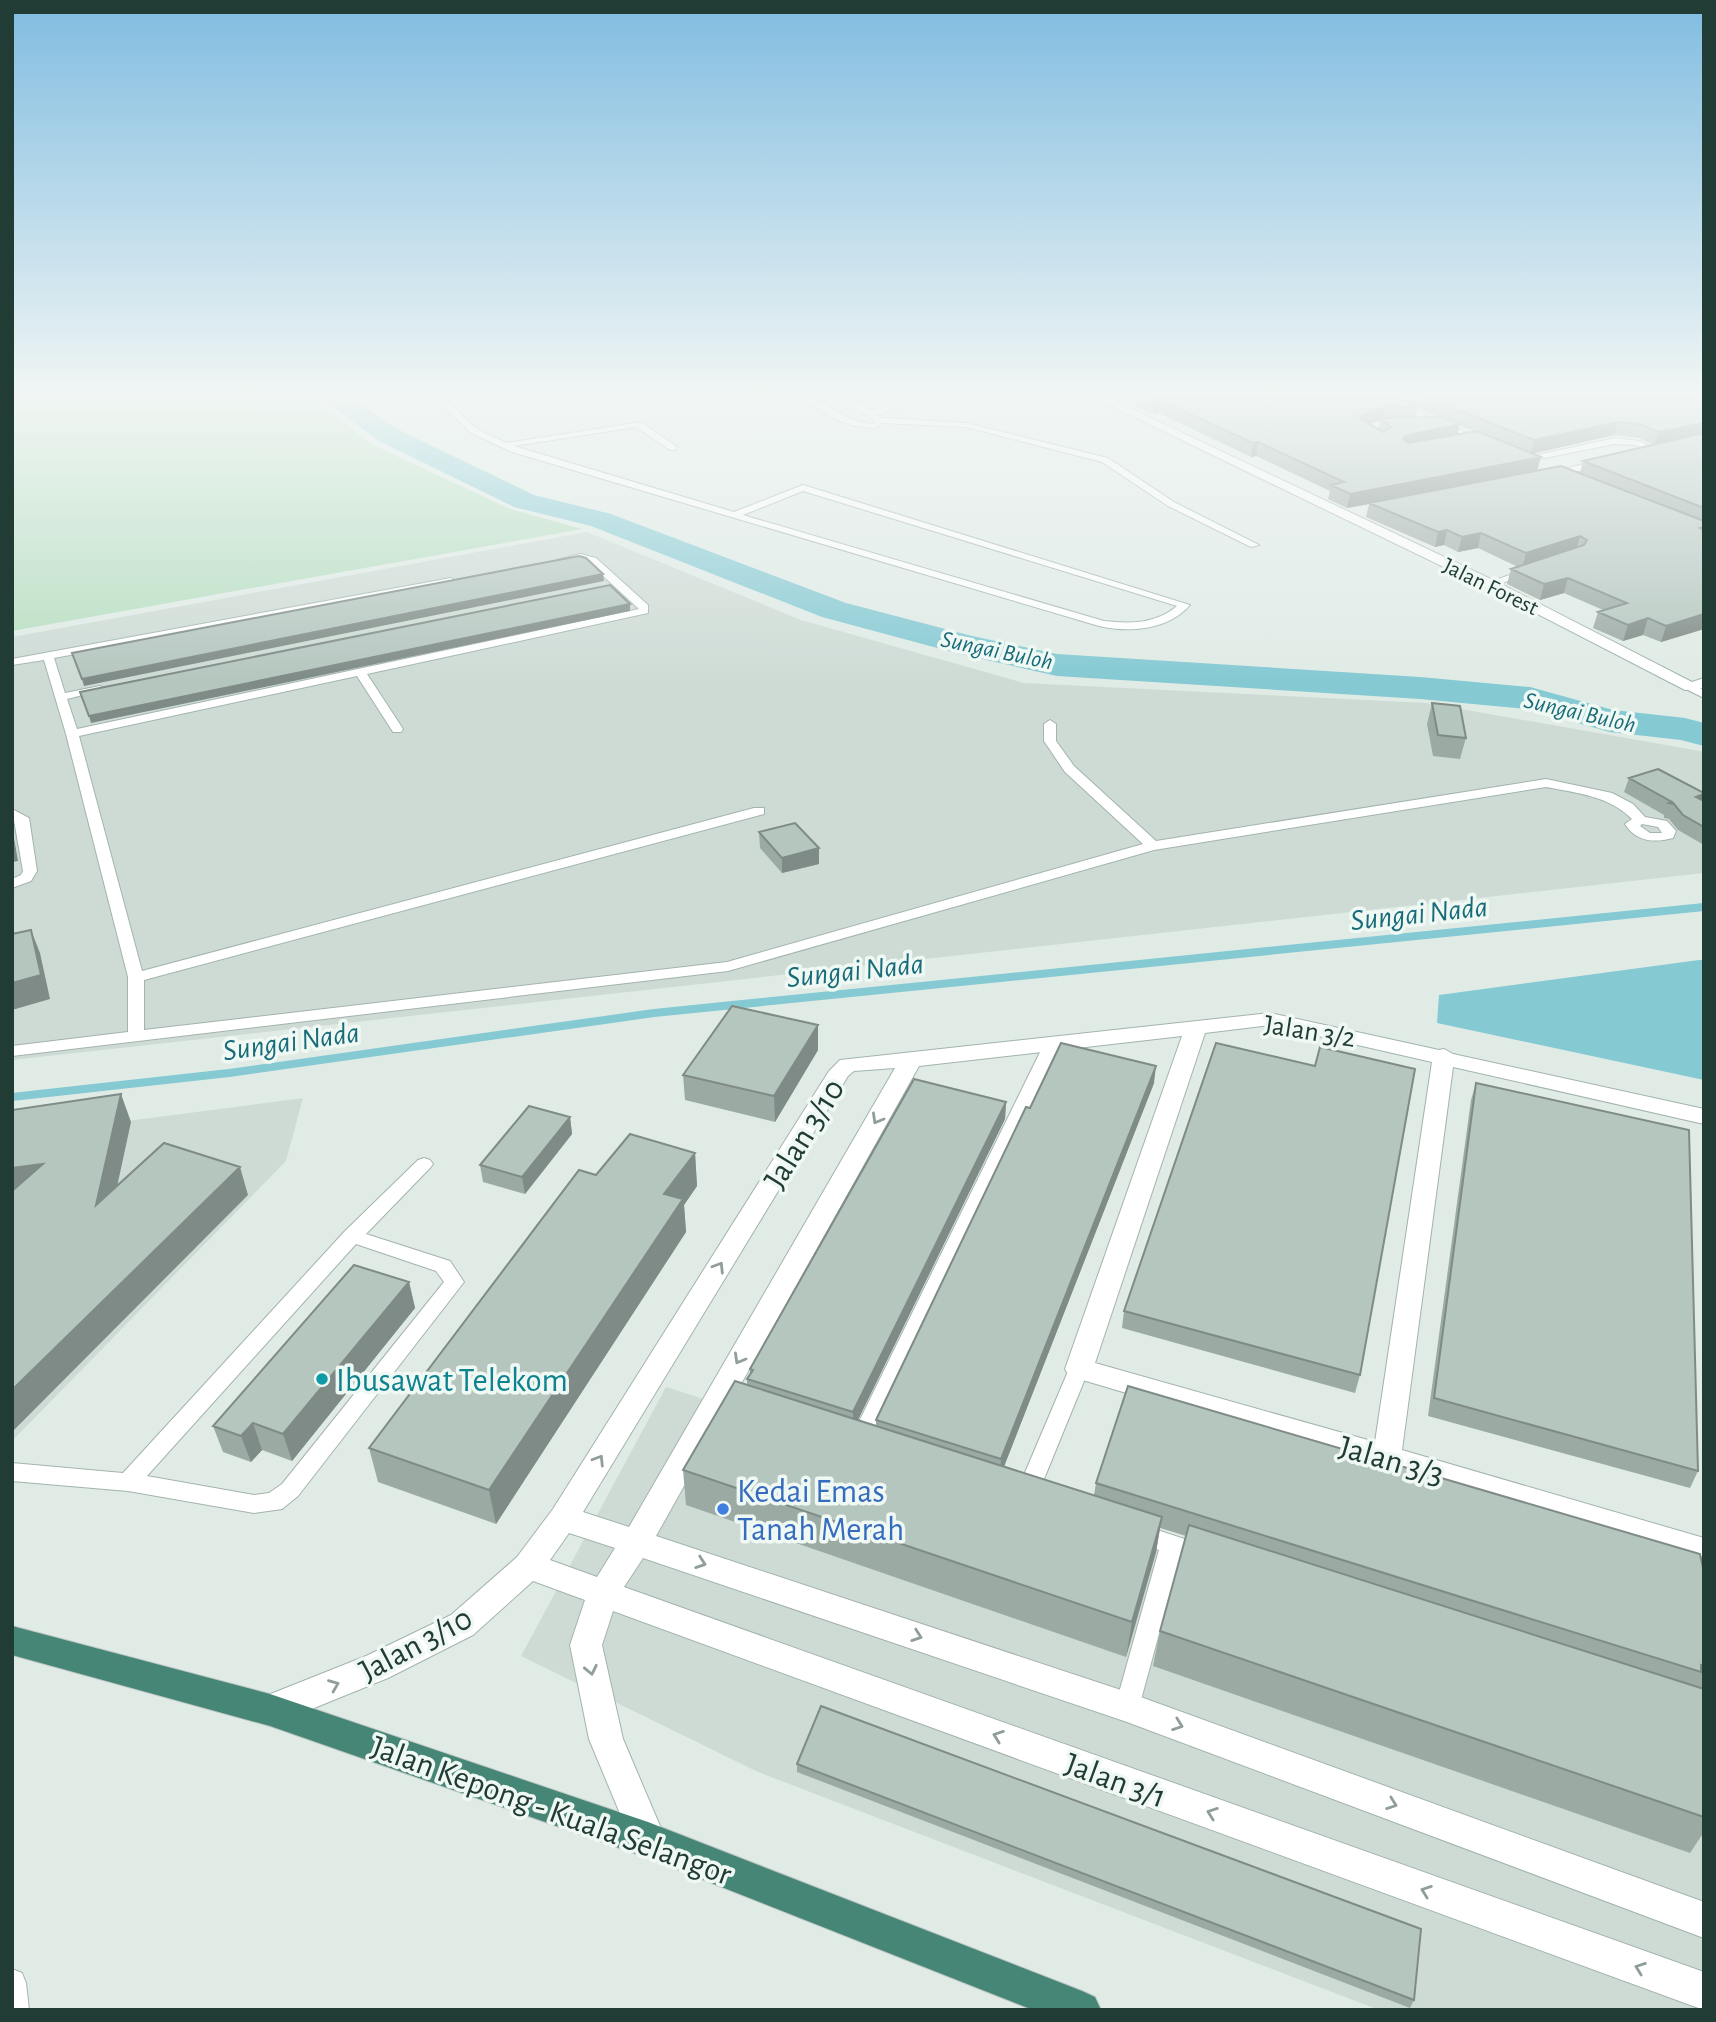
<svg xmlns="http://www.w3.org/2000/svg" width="1716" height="2022" viewBox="0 0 1716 2022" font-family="'Alegreya Sans',sans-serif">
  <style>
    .built { fill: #cedbd5 }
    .green { fill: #b7dec1 }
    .water { fill: #85c9d3 }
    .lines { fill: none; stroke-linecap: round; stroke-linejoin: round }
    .stream { stroke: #85c9d3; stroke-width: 8 }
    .river { fill: #85c9d3; fill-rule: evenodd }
    .service-casing { stroke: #a3b3ad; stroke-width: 2 }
    .minor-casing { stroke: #a3b3ad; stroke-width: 2 }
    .trunk-casing { stroke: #c1c8c6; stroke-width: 2 }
    .service { fill: #fff; fill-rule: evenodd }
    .minor { fill: #fff; fill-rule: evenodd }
    .trunk { fill: #468676; fill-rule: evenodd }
    .wall { fill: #9caaa4; fill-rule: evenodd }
    .shaded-wall { fill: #7f8b86 }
    .building { fill: #b5c6bf; stroke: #7f8b86; stroke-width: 2 }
    .oneway { stroke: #909e9a }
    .culture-dot { fill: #0f9aa8; stroke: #f0f8f4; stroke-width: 2.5 }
    .shop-dot { fill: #3f7fe0; stroke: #f0f8f4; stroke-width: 2.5 }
    .labels { text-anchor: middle; stroke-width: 7; stroke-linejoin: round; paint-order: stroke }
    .far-street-label { font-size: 23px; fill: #203c34; stroke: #f0f8f4 }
    .far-water-label { font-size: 24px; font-style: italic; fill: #186c7a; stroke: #f0f8f4 }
    .street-label { font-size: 28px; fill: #203c34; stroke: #f0f8f4 }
    .water-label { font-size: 30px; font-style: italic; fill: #186c7a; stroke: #f0f8f4 }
    .near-street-label { font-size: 33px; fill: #203c34; stroke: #f0f8f4 }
    .near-culture-label { font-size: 33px; fill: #0d838f; stroke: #f0f8f4; text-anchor: start }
    .near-shop-label { font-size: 33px; fill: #366cbe; stroke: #f0f8f4; text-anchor: start }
  </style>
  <rect width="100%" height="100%" fill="#e0ebe6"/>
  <!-- built -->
  <path class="built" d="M587 532 801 620 1024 683 1427 703 1700 751 1704 753V873L12 1060V637Z
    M303 1098 286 1161 12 1441V1136Z
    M666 1387 1704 1720V2010H1379L758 1772 521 1656Z"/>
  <!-- green -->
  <path class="green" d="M12 398H311L373 445 510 509 582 529 12 631Z"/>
  <!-- water -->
  <path class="water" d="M1699 960H1704V1080L1437 1023 1439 995Z"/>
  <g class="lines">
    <!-- stream -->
    <path class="stream" d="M12 1097 229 1073 654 1013 1704 907"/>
    <!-- river -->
    <path class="river" d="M321 398H350L397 429 534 495 611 514 846 603 972 636 1057 654 1420 677 1530 687 1613 710 1685 718 1704 723V746L1681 740 1610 732 1527 709 1420 699 1057 676 956 653 822 617 591 526 514 507 379 441Z"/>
    <defs>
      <path id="service" d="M435 398H444L477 429 506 443 641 422 676 446V450H670L636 427 514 446 734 512 803 485 1190 605C1168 630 1130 633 1099 626L512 452 471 433ZM803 491 1177 606C1156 624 1130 624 1104 621L743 515Z
        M804 398C826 398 843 423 873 424L875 421 841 398H851L871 411 895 403 889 398 904 401V405L877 415 882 418 966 423 1108 458 1174 502 1259 545 1251 547 1168 506 1102 462 966 427 882 423 875 428C848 428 824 416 804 398Z
        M1615 438 1639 441 1660 451 1656 454 1635 445 1615 444 1524 462 1520 459Z
        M580 554 596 558 648 605V613L367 674 403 729 401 732H393L357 676 79 736 142 971 754 808H764V814L144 980V1030L727 962 1143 844 1065 772 1044 741V724L1050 720 1056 724V741L1074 766 1156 841 1546 779 1612 793 1633 804 1645 817 1667 821 1676 831 1673 838C1654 843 1636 842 1625 824L1632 819C1609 796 1577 793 1546 787L1154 850 728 971 12 1056V1046L128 1032V977L66 734 44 660 12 665V659L451 578 456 581 451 584 54 658 65 693 100 686 106 689 67 699 77 729 639 609 588 562 580 560 562 563 557 560ZM1642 824 1658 827 1662 833H1650L1640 826Z
        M1523 570 1532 572 1494 586 1485 584Z
        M1690 684 1704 690V698L1686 689V685Z
        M12 809 29 818 37 871 31 881 12 888V879L21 875 23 871Z
        M1052 1039 1060 1044 871 1442 868 1448 860 1451 852 1448 849 1442 1044 1044Z
        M424 1158 430 1160 433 1164 430 1168 366 1234 450 1261 464 1282 298 1496 282 1509 254 1513 128 1491 12 1481V1463L123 1473 345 1231 418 1160ZM356 1244 436 1271 444 1282 282 1484 269 1493 254 1495 147 1476Z
        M1079 1361 1086 1363 1089 1369 1037 1496 1034 1503 1026 1505 1018 1503 1015 1496 1069 1369 1072 1363Z
        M1139 1524 1209 1547 1212 1554 1209 1561 1201 1564 1180 1557 1139 1707 1136 1715 1127 1719 1118 1715 1115 1707 1159 1550 1131 1541 1128 1534 1131 1527Z
        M1703 1541H1704V1606L1696 1603C1689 1589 1688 1558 1695 1544Z
        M12 1969 22 1973 26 1983 29 2010H12Z"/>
      <path id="minor" d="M1095 398H1109L1495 581 1692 682 1704 678V688L1685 690 1485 587Z
        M1370 398H1385L1494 444 1484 446Z
        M1609 458 1615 461 1613 463 1545 479 1539 475Z
        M1270 1013 1439 1050 1444 1049 1453 1054 1704 1109V1124L1453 1067 1402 1450 1704 1538V1564L1069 1376 1065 1369 1182 1036 919 1066 656 1536 1127 1692 1704 1902V1938L1127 1722 643 1558 624 1587 1704 1972V2010L613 1611 602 1645 623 1739 666 1840 660 1852 648 1858 636 1852 589 1739 570 1645 585 1600 533 1581 473 1635 388 1678 282 1721 270 1726 258 1721 254 1710 258 1699 366 1656 451 1615 517 1557 553 1509 829 1071 840 1060ZM1270 1025 1432 1062 1375 1442 1095 1363 1205 1033ZM895 1068 629 1527 583 1512 848 1076 854 1071ZM569 1533 615 1548 597 1577 550 1560Z"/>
      <path id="trunk" d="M12 1626 270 1694 648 1822 1082 1991 1095 1997 1101 2010H1033L648 1858 270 1726 12 1655Z"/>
    </defs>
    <!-- service casing -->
    <use href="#service" class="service-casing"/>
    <!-- minor casing -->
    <use href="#minor" class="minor-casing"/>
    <!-- trunk casing -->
    <use href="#trunk" class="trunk-casing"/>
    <!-- service -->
    <use href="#service" class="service"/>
    <!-- minor -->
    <use href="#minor" class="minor"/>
    <!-- trunk -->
    <use href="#trunk" class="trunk"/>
  </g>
  <!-- wall -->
  <path class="wall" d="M1137 398H1704V629L1661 642 1643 635 1623 641 1593 628 1598 612 1603 610 1564 593 1540 600 1507 584 1511 569 1518 567 1478 548 1458 552 1444 545 1435 547 1366 517 1369 504 1347 508 1328 499 1330 491 1256 456 1251 457 1159 413 1154 414 1136 406ZM1418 408 1438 417H1416ZM1380 420 1378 429 1370 424ZM1459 425 1474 431 1457 435ZM1614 435 1639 438 1653 445 1583 461 1580 473 1537 470 1532 454Z
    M1432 703 1466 738 1460 759 1433 756 1427 724Z
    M1629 778 1704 801V845L1678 830 1669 819 1664 818V815L1624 792Z
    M759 832 819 848V864L782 873 760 848Z
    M818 1050 775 1122 685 1100 683 1075Z
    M1154 1083 1004 1466 1094 1495 1096 1483 1704 1572V1832L1690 1853 1153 1666 1160 1631 1186 1536 1160 1528 1156 1552 1126 1657 686 1505 683 1470 747 1385V1379L750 1374V1369L1006 1102 1005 1119 858 1420 876 1426V1420L1030 1108Z
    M1476 1083 1698 1471 1690 1488 1428 1416 1471 1100Z
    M570 1117 572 1134 525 1194 483 1182 480 1165Z
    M695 1153 697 1186 684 1205 686 1232 496 1524 378 1482 369 1448 596 1175Z
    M409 1282 415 1308 292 1461 262 1450 251 1462 223 1452 213 1426Z
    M1124 1311 1360 1375 1355 1393 1122 1328Z
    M797 1764 1414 2000 1410 2008 797 1772Z"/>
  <!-- shaded-wall -->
  <path class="shaded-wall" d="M1155 401H1161L1159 413 1154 414Z
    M1386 406 1383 419 1381 418 1380 420 1358 429 1360 416Z
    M1618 422 1614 435 1530 454 1534 440Z
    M1704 423V435L1654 445 1658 432Z
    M1460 424 1457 437 1402 449 1403 439 1405 436Z
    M1258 442 1256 456 1251 457 1253 443Z
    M1541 457 1537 471 1369 503V504L1347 508 1350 494Z
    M1447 530 1444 545 1435 547 1438 532Z
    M1481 533 1478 548 1458 552 1462 537Z
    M1580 536 1576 551 1522 569 1526 553Z
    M603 574 604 581 84 686 82 679Z
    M1568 578 1564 593 1540 600 1544 584Z
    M630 604V611L91 723 89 716Z
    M1704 614V629L1661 642 1666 626Z
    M1648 618 1643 635 1623 641 1628 625Z
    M1704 794V797L1700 809 1696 797Z
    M12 827 18 861 12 862Z
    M819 848V864L782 873V858Z
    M31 930 40 953 50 999 12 1010V983Z
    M818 1025V1050L775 1122 774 1096Z
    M1156 1066 1154 1083 1000 1477 1001 1459Z
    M121 1094 131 1122 107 1233 96 1205Z
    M1006 1102 1005 1119 853 1430V1412Z
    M570 1117 572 1134 525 1194 522 1177Z
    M695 1153 697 1186 684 1205 686 1232 496 1524 489 1490 664 1194Z
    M43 1164 12 1197V1168Z
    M240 1167 248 1195 12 1432V1390Z
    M409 1282 415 1308 292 1461 283 1434Z
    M253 1423 262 1450 251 1462 241 1436Z
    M1162 1517 1156 1552 1126 1657 1132 1622Z"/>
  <!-- building -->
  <path class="building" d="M1149 398H1397L1418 407 1386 406 1360 416 1361 419 1383 432 1391 427 1381 418 1442 417 1460 424 1405 436 1403 439 1408 443 1477 431 1541 457 1350 494 1331 485 1344 482 1258 442 1253 443 1161 401H1155Z
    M1427 398H1693L1704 402V423L1658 432 1643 425 1618 422 1534 440Z
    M1704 433V508L1583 461Z
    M1561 466 1704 521V527L1700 528 1704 530V614L1666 626 1648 618 1628 625 1598 612 1627 603 1568 578 1544 584 1511 569 1584 545 1587 540 1580 536 1526 553 1481 533 1462 537 1447 530 1438 532 1369 503Z
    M579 556 586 558 603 574 82 679 72 653Z
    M610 585 630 604 89 716 80 692Z
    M1432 703 1460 706 1466 738 1438 735Z
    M1658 769 1704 793V794L1696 797 1704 801V827L1683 815 1674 804 1669 803 1672 802 1629 778Z
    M795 823 819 848 782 858 759 832Z
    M12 835 15 852 12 853Z
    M31 930 41 975 12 983V934Z
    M732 1006 818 1025 774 1096 683 1075Z
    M1061 1043 1156 1066 1001 1459 876 1420 1026 1107 1030 1108Z
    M1216 1043 1315 1066 1320 1047 1415 1069 1360 1375 1124 1311Z
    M914 1079 1006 1102 853 1412 747 1379 753 1370 750 1369Z
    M1476 1083 1689 1130 1698 1471 1434 1398Z
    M121 1094 96 1205 164 1143 240 1167 12 1390V1191L43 1164 12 1168V1110Z
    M529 1106 570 1117 522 1177 480 1165Z
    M630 1134 695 1153 664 1194 683 1199 489 1490 369 1448 579 1170 596 1175Z
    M354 1265 409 1282 283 1434 253 1423 241 1436 213 1426Z
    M735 1381 1162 1517 1132 1622 683 1470Z
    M1128 1386 1700 1554 1704 1572V1666L1701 1665V1672L1096 1483Z
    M1189 1525 1704 1689V1817L1160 1631Z
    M821 1706 1421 1929 1414 2000 797 1764Z"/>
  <!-- one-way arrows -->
  <defs><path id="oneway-chevron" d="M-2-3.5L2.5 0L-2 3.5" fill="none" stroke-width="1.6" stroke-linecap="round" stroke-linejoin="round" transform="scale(1.75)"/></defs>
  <g class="oneway">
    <use href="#oneway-chevron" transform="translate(877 1119) rotate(120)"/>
    <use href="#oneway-chevron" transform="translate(719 1267) rotate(-58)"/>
    <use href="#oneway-chevron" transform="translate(739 1359) rotate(120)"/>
    <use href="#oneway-chevron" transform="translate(599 1460) rotate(-58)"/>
    <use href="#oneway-chevron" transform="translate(701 1563) rotate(19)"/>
    <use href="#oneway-chevron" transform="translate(917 1636) rotate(19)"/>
    <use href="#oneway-chevron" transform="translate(591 1670) rotate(78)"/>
    <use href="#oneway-chevron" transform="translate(334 1685) rotate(-22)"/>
    <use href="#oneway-chevron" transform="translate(1178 1725) rotate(20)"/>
    <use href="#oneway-chevron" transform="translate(998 1736) rotate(-160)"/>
    <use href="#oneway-chevron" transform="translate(1392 1804) rotate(20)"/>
    <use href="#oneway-chevron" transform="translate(1212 1813) rotate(-160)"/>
    <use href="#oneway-chevron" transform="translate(1426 1891) rotate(-160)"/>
    <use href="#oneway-chevron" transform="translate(1640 1968) rotate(-160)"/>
  </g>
  <!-- sky -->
  <linearGradient id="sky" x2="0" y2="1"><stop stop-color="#80bce0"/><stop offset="0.58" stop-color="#f1f6f4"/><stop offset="1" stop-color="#f1f6f4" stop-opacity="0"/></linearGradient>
  <rect width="1716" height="681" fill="url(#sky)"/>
  <!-- markers -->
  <circle class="culture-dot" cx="322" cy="1379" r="7"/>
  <circle class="shop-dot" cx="723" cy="1509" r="7"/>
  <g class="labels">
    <!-- far-street labels -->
    <g class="far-street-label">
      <text transform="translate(1491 586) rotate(26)" y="8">Jalan Forest</text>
    </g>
    <!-- far-water labels -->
    <g class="far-water-label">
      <text transform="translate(997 650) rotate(12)" y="8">Sungai Buloh</text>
      <text transform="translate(1580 712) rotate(13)" y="8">Sungai Buloh</text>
    </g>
    <!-- street labels -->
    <g class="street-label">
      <text transform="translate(1310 1030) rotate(9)" y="10">Jalan 3/2</text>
    </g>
    <!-- water labels -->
    <g class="water-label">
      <text transform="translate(1419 913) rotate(-6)" y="10">Sungai Nada</text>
      <text transform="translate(855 970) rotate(-6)" y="10">Sungai Nada</text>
      <text transform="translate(291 1041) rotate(-8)" y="10">Sungai Nada</text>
    </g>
    <!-- near-street labels -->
    <g class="near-street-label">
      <text transform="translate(803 1133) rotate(-58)" y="12">Jalan 3/10</text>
      <text transform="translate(1392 1459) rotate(16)" y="12">Jalan 3/3</text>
      <text transform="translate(415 1643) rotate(-28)" y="12">Jalan 3/10</text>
      <text transform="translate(1116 1779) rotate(20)" y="12">Jalan 3/1</text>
      <text transform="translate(552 1809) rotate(20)" y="12">Jalan Kepong - Kuala Selangor</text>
    </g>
    <!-- near-culture labels -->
    <g class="near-culture-label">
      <text x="336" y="1391">Ibusawat Telekom</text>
    </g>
    <!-- near-shop labels -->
    <g class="near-shop-label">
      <text x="737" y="1502">Kedai Emas<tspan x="737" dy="38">Tanah Merah</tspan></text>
    </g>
  </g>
  <!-- border -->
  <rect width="1716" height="2022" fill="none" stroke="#203c34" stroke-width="28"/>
</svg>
